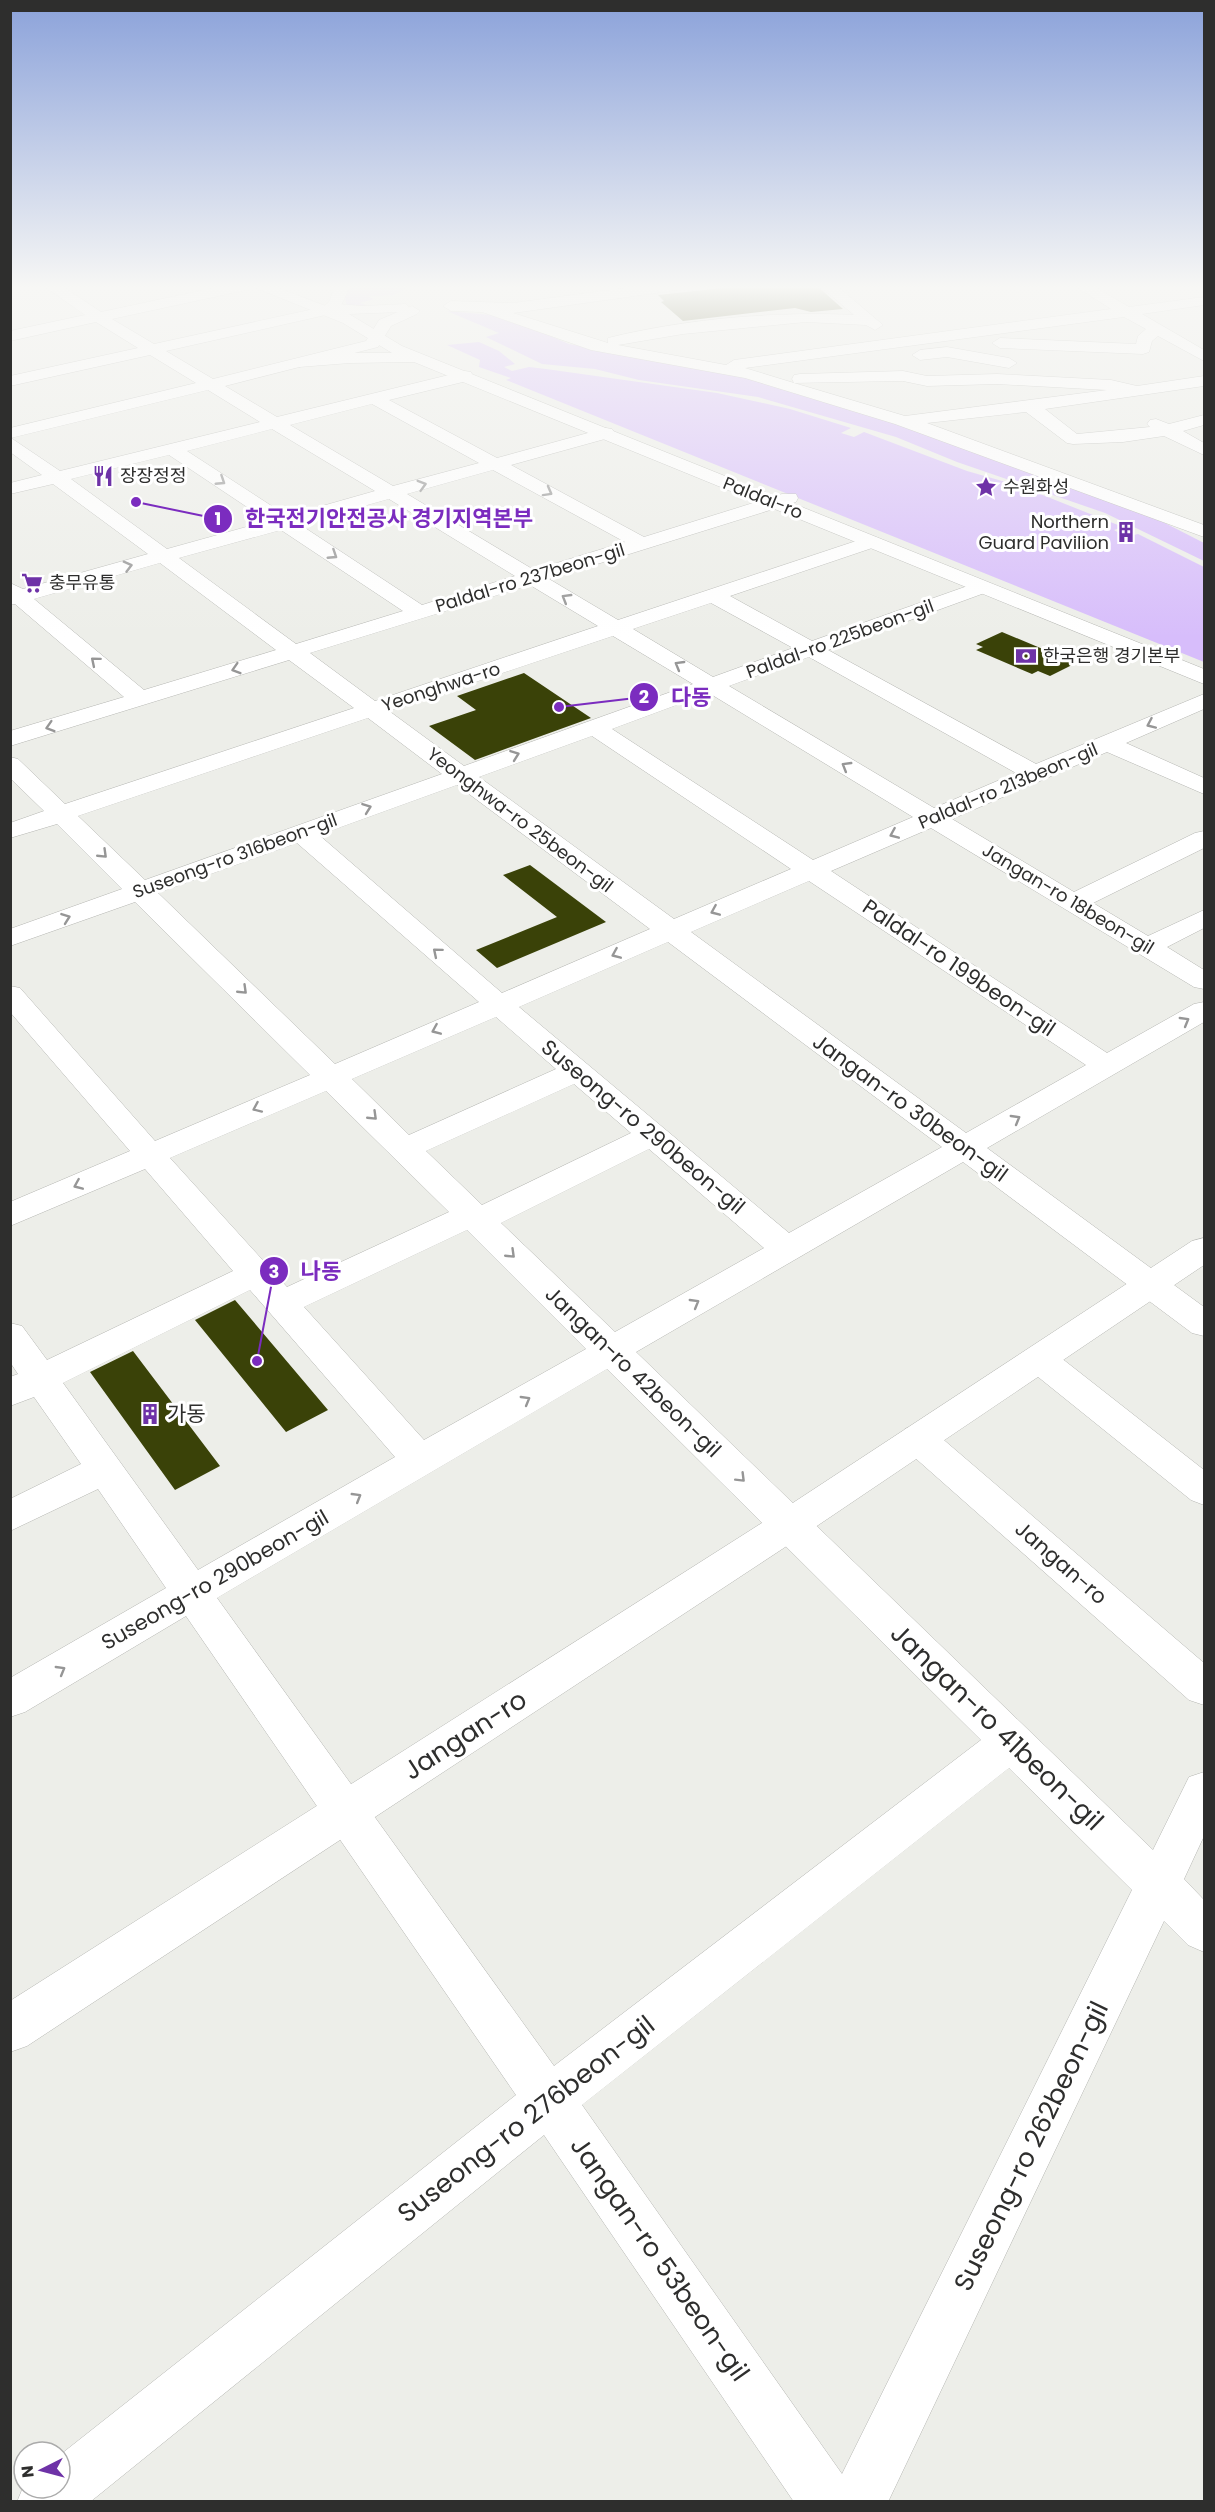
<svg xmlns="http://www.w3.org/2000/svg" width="1215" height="2512" viewBox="0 0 1215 2512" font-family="Poppins,'Noto Sans KR',sans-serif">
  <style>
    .green { fill: #d7bdfb }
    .building { fill: #3a4208 }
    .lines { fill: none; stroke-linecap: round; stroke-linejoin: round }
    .minor-casing { stroke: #b5b6b2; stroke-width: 1 }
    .major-casing { stroke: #b5b6b2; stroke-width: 1 }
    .minor { fill: #fff; fill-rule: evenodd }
    .major { fill: #fff; fill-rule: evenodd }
    .oneway { stroke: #969696 }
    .labels { text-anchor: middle; stroke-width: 6; stroke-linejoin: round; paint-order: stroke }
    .far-poi-label { font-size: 18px; fill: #2e2e2d; stroke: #fff; text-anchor: start }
    .far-street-label { font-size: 18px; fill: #2e2e2d; stroke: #fff }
    .street-label { font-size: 21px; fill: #2e2e2d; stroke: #fff }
    .poi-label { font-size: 21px; fill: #2e2e2d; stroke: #fff; text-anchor: start }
    .near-street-label { font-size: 26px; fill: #2e2e2d; stroke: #fff }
    .leader { fill: none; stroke: #7b2cbf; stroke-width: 2 }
    .callout-dot { fill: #7b2cbf; stroke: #fff; stroke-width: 2 }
    .mark-label { font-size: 18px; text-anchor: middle; font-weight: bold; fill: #fff }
    .callout-label { font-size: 22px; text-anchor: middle; font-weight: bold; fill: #7b2cbf; stroke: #fff; stroke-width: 6; stroke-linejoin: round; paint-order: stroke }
  </style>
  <rect width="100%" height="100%" fill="#edeee9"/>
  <!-- green -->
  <path class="green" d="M347 286H411L394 295 367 296 374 299 360 303C371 308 384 303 396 306L382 309 347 306 344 293Z
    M447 311 503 316 569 344 753 378 920 431 1163 522 1204 543V561L1105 513 957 462 896 437 758 397 639 380 595 369 542 364 486 337 499 333Z
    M479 342 499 351 515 364 504 367 512 371 529 367 546 369 717 393 790 409 851 428 841 433 854 437 864 432 967 471 1020 486 1123 527 1114 530 1126 537 1138 534 1204 567V662L506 380 511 378 479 367 480 360 447 345Z"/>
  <!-- building -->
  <path class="building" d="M742 286H817L843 309 811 312 795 308 683 321 661 302 664 301 658 295Z
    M1002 632 1076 663 1050 676 1038 671 1032 674 976 650 983 647 976 644Z
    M524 673 591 718 475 760 429 726 476 710 457 696Z
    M530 865 606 922 497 968 476 950 557 917 503 875Z
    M235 1300 328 1410 286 1432 195 1320Z
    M133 1351 220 1466 175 1490 90 1372Z"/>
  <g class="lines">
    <defs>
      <path id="minor" d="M44 286H62L101 312 223 286H253L246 290 112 319 154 344 323 307 329 302 335 286H350L340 308 332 310 330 314 166 351 213 379 366 341 379 320 412 306 420 311 417 314 391 326 378 347 225 386 277 417 465 371 471 372 473 376 471 380 389 400 497 458 606 428 612 429 615 433 612 437 511 465 644 537 782 494H796L798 498 796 502 549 579 618 620 871 536 878 538 881 542 878 546 730 596 812 641 976 583H990L993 587 990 591 828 650 1036 764 1204 694V709L1126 743 1204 778V794L1107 752 952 819 1074 892 1195 833 1204 831V848L1093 903 1148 936 1204 910V928L1167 947 1204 970V989L1194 987 931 828 831 871 1107 1053 1194 1004 1204 1002V1022L987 1148 1204 1307V1336L1192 1333 963 1162 636 1352 1153 1850 1189 1777 1204 1772V1836L1184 1879 1204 1900V1952L1188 1945 1164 1921 888 2502H794L544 2135 90 2502H17L24 2485V2488H60V2455L516 2095 186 1616 25 1712 10 1717V1678L166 1588 98 1489 10 1531V1499L81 1464 34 1397 10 1406V1377L18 1374 10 1362V1323L22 1326 47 1360 233 1271 145 1169 10 1226V1202L130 1151 10 1012V986L20 988 155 1141 310 1075 135 902 10 946V929L122 889 57 824 10 838V823L44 811 10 778V757L18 759 65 804 354 708 289 660 10 746V731L124 697 15 604 10 605V583L23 589 148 554 53 484 10 494V483L42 475 10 452V428L196 383 150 355 10 386V376L138 348 96 322 10 341V331L85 315ZM208 390 260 422 60 471 11 438ZM372 404 479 463 393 486 290 425ZM272 429 375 491 287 516 187 451ZM169 455 268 521 167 549 71 479ZM493 470 625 542 534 570 407 494ZM389 499 515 576 422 605 299 524ZM281 530 403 611 296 644 179 558ZM160 563 276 650 144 690 34 599ZM530 585 598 626 375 701 310 653ZM711 603 793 648 713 677 633 629ZM613 636 693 684 464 766 389 711ZM809 657 1016 773 934 808 729 686ZM709 693 913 817 813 860 612 729ZM368 718 442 774 145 880 78 816ZM592 736 791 869 674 919 479 777ZM457 785 650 929 502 993 319 835ZM297 843 479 1002 335 1064 158 893ZM809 881 1086 1065 966 1133 691 932ZM668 942 942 1147 789 1233 519 1007ZM496 1017 556 1069 409 1135 352 1079ZM574 1084 631 1133 482 1205 426 1151ZM326 1091 449 1212 287 1287 170 1158ZM649 1149 764 1248 615 1332 501 1223ZM467 1230 586 1349 424 1440 304 1307ZM250 1290 395 1457 198 1570 63 1383ZM607 1369 981 1740 554 2066 217 1598ZM1009 1768 1132 1890 842 2474 582 2105Z
        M641 286H684L677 290 513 313 608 343V338C683 319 777 311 854 315L820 286H837L883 325 875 330 866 325 806 322 683 334 618 345 726 365 734 360 1111 309 1075 286H1093L1129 307 1204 297V305L1142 314 1204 350V361L1158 336 1152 341 1149 352 1143 354 1000 348 992 343 1000 338 1136 344 1138 336 1146 329 1124 317 745 368 794 383 792 379 794 375 800 374 903 371 927 376 997 374 1111 380 1137 386 1204 376V386L1045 409 1077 434 1150 427 1147 424 1150 420 1156 419 1169 424 1204 415V425L1183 431 1204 443V455L1164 436 1123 442 1073 444 1067 443 1026 412 927 423 1204 525V537L895 424 745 378 591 350 482 312 451 311 443 306 451 301 513 303ZM903 381 927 386 997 384 1107 390 905 416 794 383Z
        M947 347 1009 358 1017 363 1009 368 947 357 920 360 912 355 920 350Z
        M1039 1346 1051 1350 1204 1470V1505L1191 1500 1027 1368 1022 1359 1027 1350Z
        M918 1425 931 1429 1204 1663V1705L1189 1700 905 1449 900 1439 905 1429Z"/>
      <path id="major" d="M251 286H273L331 308 338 304 362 306 406 304 409 307 406 310 401 312 349 314 402 346 1204 669V684L414 362 350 363 299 367 297 364 299 361 305 359 350 353H392L343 323Z
        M1204 1238V1265L802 1536 27 2046 10 2052V2001L776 1514 1192 1241Z"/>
    </defs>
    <!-- minor casing -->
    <use href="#minor" class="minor-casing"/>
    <!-- major casing -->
    <use href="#major" class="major-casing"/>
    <!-- minor -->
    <use href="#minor" class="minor"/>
    <!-- major -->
    <use href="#major" class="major"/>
  </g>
  <!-- one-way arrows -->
  <defs><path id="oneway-chevron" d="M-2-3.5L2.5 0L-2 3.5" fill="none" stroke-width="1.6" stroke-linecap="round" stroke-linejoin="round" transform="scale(1.5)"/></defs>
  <g class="oneway">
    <use href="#oneway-chevron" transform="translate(221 481) rotate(33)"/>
    <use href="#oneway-chevron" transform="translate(422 485) rotate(-16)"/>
    <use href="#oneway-chevron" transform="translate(548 492) rotate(29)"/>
    <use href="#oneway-chevron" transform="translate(333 555) rotate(33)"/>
    <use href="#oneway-chevron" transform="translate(128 566) rotate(-15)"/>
    <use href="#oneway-chevron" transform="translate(566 598) rotate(-149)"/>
    <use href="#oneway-chevron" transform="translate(95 661) rotate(-140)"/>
    <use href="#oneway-chevron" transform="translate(679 665) rotate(-150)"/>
    <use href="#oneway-chevron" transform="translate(236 669) rotate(163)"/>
    <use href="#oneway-chevron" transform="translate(1151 724) rotate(156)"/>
    <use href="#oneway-chevron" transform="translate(50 727) rotate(163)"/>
    <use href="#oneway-chevron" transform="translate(515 755) rotate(-20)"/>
    <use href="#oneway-chevron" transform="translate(846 766) rotate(-149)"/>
    <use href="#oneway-chevron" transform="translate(367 808) rotate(-20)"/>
    <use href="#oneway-chevron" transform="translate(894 834) rotate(157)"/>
    <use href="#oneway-chevron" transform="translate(103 854) rotate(44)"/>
    <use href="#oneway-chevron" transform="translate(715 911) rotate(157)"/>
    <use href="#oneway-chevron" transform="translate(66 918) rotate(-20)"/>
    <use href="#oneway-chevron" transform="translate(437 952) rotate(-140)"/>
    <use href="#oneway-chevron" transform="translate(616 954) rotate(157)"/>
    <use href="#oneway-chevron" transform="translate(243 990) rotate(44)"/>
    <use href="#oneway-chevron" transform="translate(1185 1021) rotate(-30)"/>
    <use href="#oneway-chevron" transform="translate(436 1030) rotate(157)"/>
    <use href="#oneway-chevron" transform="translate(257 1108) rotate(156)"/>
    <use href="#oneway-chevron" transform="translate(373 1116) rotate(44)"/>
    <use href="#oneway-chevron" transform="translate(1016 1119) rotate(-30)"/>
    <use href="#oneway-chevron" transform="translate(78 1185) rotate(157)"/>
    <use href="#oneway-chevron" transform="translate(511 1254) rotate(44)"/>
    <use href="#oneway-chevron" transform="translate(695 1303) rotate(-30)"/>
    <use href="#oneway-chevron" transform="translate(526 1400) rotate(-30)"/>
    <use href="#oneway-chevron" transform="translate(741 1478) rotate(45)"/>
    <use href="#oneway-chevron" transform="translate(357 1497) rotate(-31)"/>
    <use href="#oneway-chevron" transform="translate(61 1670) rotate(-30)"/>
  </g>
  <!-- sky -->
  <linearGradient id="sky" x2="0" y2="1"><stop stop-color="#8ba2da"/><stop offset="0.45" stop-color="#f7f7f5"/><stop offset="1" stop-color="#f7f7f5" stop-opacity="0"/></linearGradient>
  <rect width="1215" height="638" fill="url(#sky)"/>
  <!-- icons -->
  <defs>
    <symbol id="restaurant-bare" viewBox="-9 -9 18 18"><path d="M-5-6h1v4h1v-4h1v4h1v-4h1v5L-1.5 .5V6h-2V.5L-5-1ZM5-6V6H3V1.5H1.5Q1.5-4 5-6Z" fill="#6e32a7" stroke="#fff" stroke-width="2.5" paint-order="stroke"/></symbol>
    <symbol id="sight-bare" viewBox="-9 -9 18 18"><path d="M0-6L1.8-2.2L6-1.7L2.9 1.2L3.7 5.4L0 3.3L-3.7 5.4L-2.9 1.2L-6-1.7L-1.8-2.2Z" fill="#6e32a7" stroke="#fff" stroke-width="2.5" paint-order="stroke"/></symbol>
    <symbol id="building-bare" viewBox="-9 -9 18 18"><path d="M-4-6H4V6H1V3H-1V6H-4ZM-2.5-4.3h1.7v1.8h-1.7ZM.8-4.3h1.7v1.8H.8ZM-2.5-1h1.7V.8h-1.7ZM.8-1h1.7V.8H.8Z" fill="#6e32a7" stroke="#fff" stroke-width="2.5" paint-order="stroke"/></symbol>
    <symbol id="supermarket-bare" viewBox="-9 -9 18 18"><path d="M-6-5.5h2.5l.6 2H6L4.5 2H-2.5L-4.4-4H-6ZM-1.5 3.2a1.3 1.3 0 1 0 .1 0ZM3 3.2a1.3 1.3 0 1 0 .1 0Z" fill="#6e32a7" stroke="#fff" stroke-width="2.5" paint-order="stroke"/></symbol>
    <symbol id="bank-bare" viewBox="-9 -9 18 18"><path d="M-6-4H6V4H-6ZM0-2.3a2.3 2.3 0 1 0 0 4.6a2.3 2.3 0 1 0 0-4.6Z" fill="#6e32a7" stroke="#fff" stroke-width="2.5" paint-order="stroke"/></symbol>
  </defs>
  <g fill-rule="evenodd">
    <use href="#restaurant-bare" x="88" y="461" width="30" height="30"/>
    <use href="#sight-bare" x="971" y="472" width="30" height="30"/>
    <use href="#building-bare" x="1111" y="517" width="30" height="30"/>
    <use href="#supermarket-bare" x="17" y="568" width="30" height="30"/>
    <use href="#bank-bare" x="1011" y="641" width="30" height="30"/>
    <use href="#building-bare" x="135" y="1399" width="30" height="30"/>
  </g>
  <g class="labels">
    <!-- far-poi labels -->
    <g class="far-poi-label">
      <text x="120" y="482">장장정정</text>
      <text x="1003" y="493">수원화성</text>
      <text x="1109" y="528" text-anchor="end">Northern<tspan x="1109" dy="21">Guard Pavilion</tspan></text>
      <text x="49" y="589">충무유통</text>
      <text x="1043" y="662">한국은행 경기본부</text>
    </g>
    <!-- far-street labels -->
    <g class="far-street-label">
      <text transform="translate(763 498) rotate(22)" y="6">Paldal-ro</text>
      <text transform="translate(530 578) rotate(-17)" y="6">Paldal-ro 237beon-gil</text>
      <text transform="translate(840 639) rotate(-20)" y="6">Paldal-ro 225beon-gil</text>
      <text transform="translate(441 687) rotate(-18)" y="6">Yeonghwa-ro</text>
      <text transform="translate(1008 786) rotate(-23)" y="6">Paldal-ro 213beon-gil</text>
      <text transform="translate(520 820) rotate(37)" y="6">Yeonghwa-ro 25beon-gil</text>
      <text transform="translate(235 856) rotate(-20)" y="6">Suseong-ro 316beon-gil</text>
      <text transform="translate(1068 899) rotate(31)" y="6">Jangan-ro 18beon-gil</text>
    </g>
    <!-- street labels -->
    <g class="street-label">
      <text transform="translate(959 968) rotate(34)" y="7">Paldal-ro 199beon-gil</text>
      <text transform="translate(910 1108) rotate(36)" y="7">Jangan-ro 30beon-gil</text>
      <text transform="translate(643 1127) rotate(40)" y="7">Suseong-ro 290beon-gil</text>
      <text transform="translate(633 1372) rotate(44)" y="7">Jangan-ro 42beon-gil</text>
      <text transform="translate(1061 1563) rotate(41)" y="7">Jangan-ro</text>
      <text transform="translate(215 1580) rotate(-30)" y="7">Suseong-ro 290beon-gil</text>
    </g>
    <!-- poi labels -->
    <g class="poi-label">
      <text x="167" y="1421">가동</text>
    </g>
    <!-- near-street labels -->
    <g class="near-street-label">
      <text transform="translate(997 1727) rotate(44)" y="9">Jangan-ro 41beon-gil</text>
      <text transform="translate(465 1735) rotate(-33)" y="9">Jangan-ro</text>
      <text transform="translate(526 2119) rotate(-38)" y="9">Suseong-ro 276beon-gil</text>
      <text transform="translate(1031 2146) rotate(-64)" y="9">Suseong-ro 262beon-gil</text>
      <text transform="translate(660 2259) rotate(55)" y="9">Jangan-ro 53beon-gil</text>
    </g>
  </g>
  <!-- callouts -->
  <path class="leader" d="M136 502L218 519M559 707L644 697M257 1361L274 1271"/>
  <g class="callout-dot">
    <circle cx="136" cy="502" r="6"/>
    <circle cx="559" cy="707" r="6"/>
    <circle cx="257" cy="1361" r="6"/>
    <circle cx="218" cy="519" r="15"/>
    <circle cx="644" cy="697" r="15"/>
    <circle cx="274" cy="1271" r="15"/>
  </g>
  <g class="mark-label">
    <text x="218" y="525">1</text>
    <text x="644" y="703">2</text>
    <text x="274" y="1278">3</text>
  </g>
  <g class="callout-label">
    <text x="389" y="526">한국전기안전공사 경기지역본부</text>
    <text x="691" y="705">다동</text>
    <text x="321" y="1279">나동</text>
  </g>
  <!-- border -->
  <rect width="1215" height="2512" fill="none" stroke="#2e2e2d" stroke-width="24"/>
  <!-- north arrow -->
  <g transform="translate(42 2470) rotate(264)"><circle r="28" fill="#ffffff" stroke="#ababab" stroke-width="1.5"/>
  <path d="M0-4.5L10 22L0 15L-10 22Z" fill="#6e32a7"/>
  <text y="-9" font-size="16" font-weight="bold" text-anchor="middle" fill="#2e2e2d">N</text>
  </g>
</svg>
